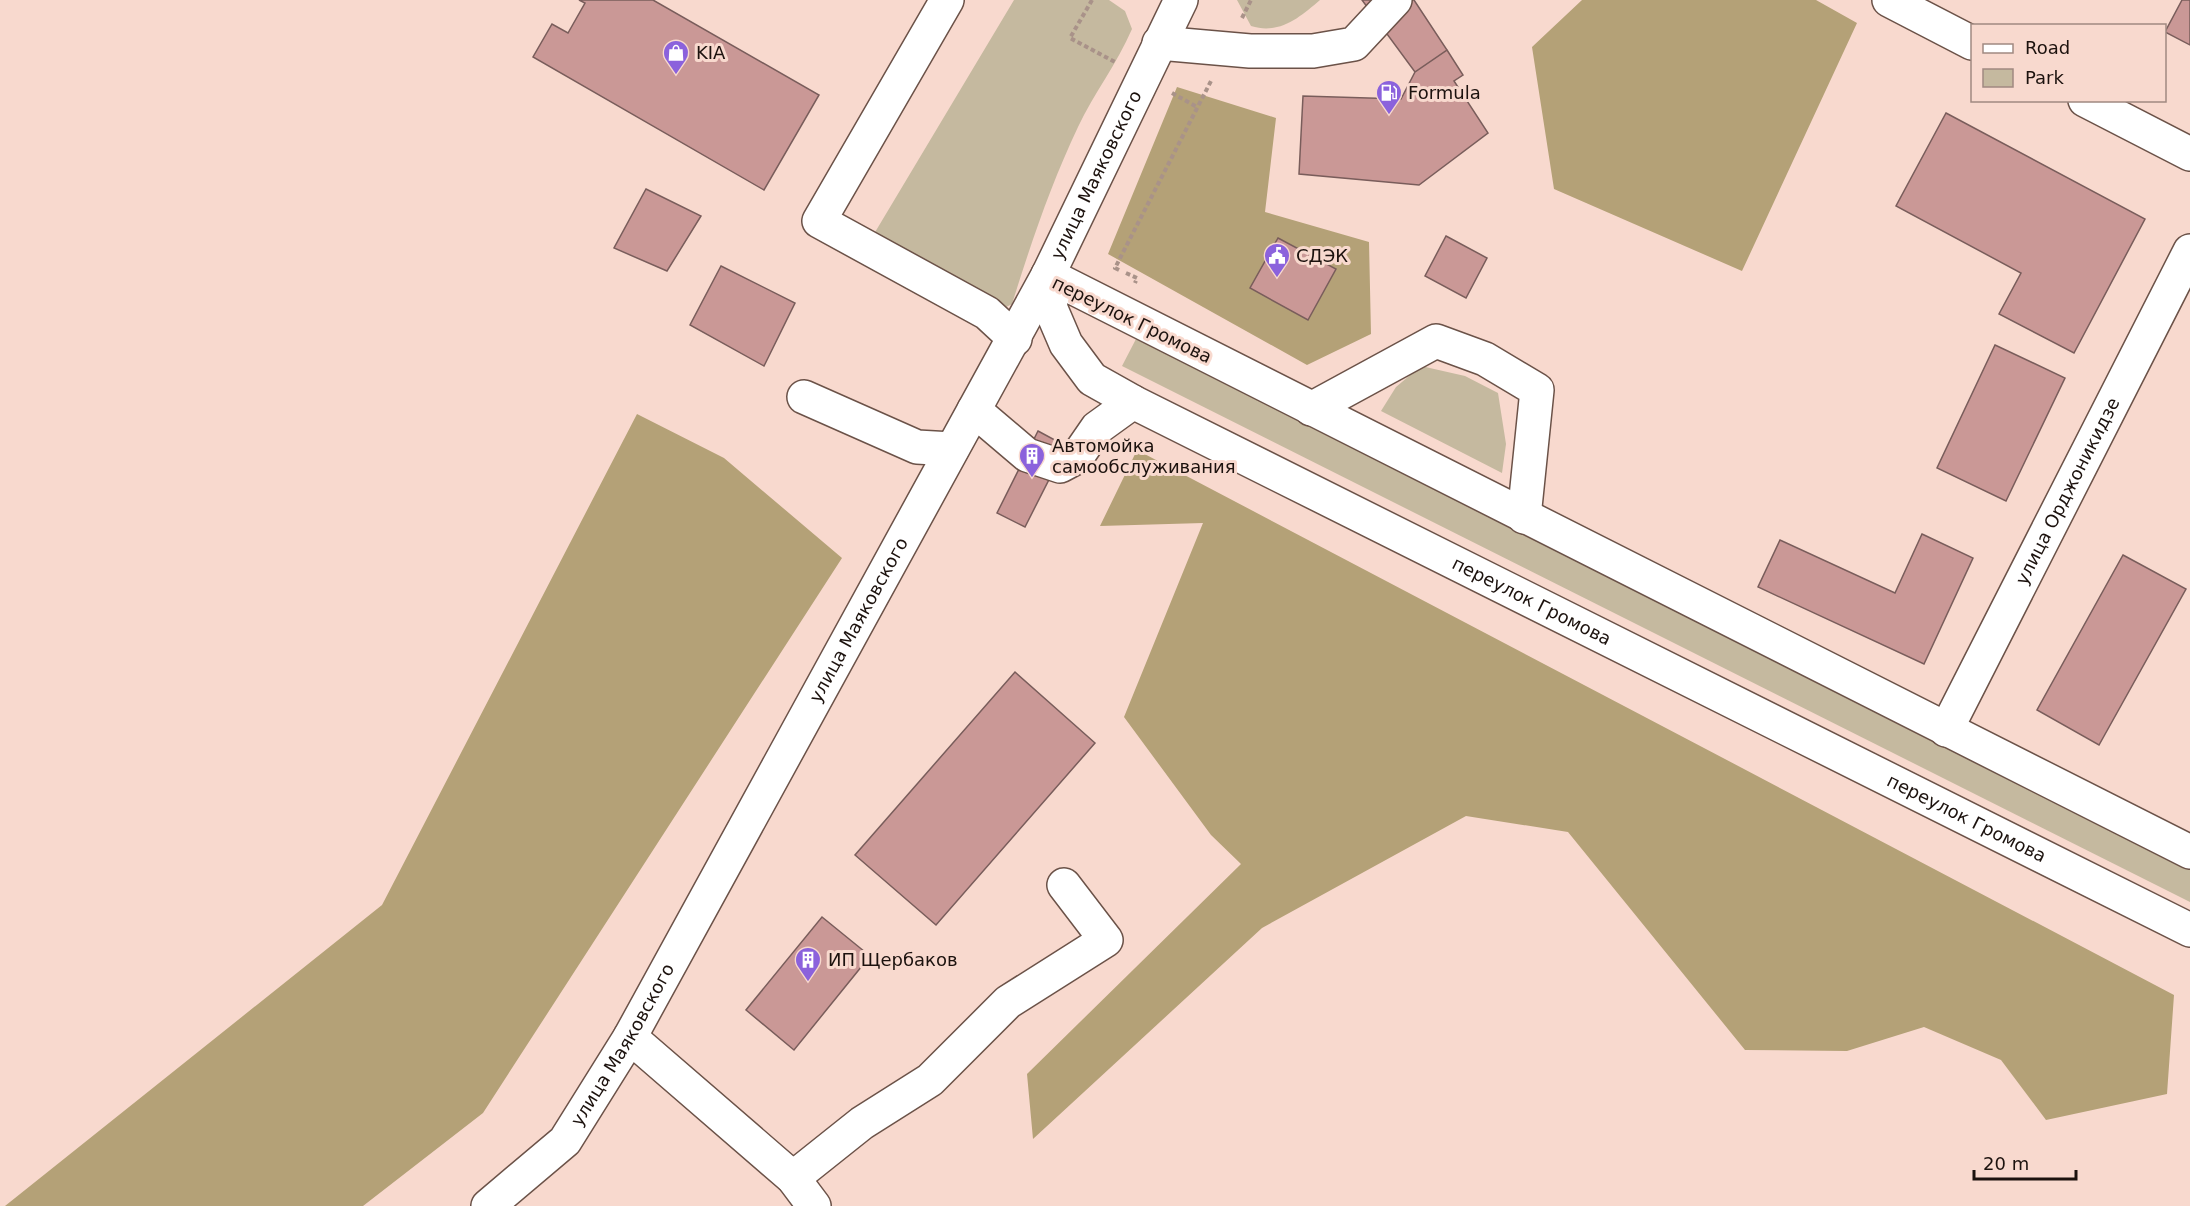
<svg xmlns="http://www.w3.org/2000/svg" width="2190" height="1206" viewBox="0 0 2190 1206" font-family="'DejaVu Sans',sans-serif">
  <style>
    .green { fill: #c5b99f }
    .forest { fill: #b4a177 }
    .building { fill: #ca9896; stroke: #795d5b; stroke-width: 1.5 }
    .lines { fill: none; stroke-linecap: round; stroke-linejoin: round }
    .minor-casing { stroke: #6b5248; stroke-width: 36 }
    .major-casing { stroke: #6b5248; stroke-width: 36 }
    .path { stroke: #a99289; stroke-width: 4; stroke-dasharray: 4.5 3; stroke-linecap: butt }
    .minor { stroke: #fff; stroke-width: 33 }
    .major { stroke: #fff; stroke-width: 33 }
    .labels { text-anchor: middle; stroke-width: 6; stroke-linejoin: round; paint-order: stroke }
    .poi-label { font-size: 18px; fill: #1c120e; stroke: #f8d9ce; text-anchor: start }
    .street-label { font-size: 18px; fill: #1c120e; stroke: #f8d9ce }
  </style>
  <rect width="100%" height="100%" fill="#f8d9ce"/>
  <!-- green -->
  <path class="green" d="M1014 0H1109L1125 11 1132 29C1117 64 1094 93 1078 127 1051 184 1031 243 1012 304L983 319 859 259Z
    M1237 0H1320C1300 17 1280 35 1251 26Z
    M1136 339 2190 867V902L1122 366Z
    M1421 366 1465 376 1498 393 1506 444 1502 473 1381 411 1396 387Z"/>
  <!-- forest -->
  <path class="forest" d="M1582 0H1816L1857 23 1742 271 1554 189 1532 47Z
    M1177 87 1276 118 1265 212 1369 242 1371 334 1307 365 1108 254Z
    M637 414 724 458 842 558 483 1113 363 1206H5L382 905Z
    M1137 450 2174 995 2167 1094 2046 1120 2001 1060 1924 1027 1847 1051 1745 1050 1568 832 1466 816 1262 928 1033 1139 1027 1074 1241 864 1211 835 1124 717 1203 523 1100 526Z"/>
  <!-- building -->
  <path class="building" d="M579 0H653L819 95 764 190 533 57 552 24 568 33 585 3Z
    M1362 0H1414L1447 50 1415 72Z
    M2182 0H2190V45L2165 32Z
    M1447 50 1463 75 1454 81 1488 133 1419 185 1299 174 1303 96 1401 99 1415 72Z
    M1946 113 2145 219 2074 353 1999 314 2021 273 1896 206Z
    M646 189 701 216 667 271 614 248Z
    M1446 236 1487 258 1466 298 1425 276Z
    M1278 238 1336 269 1308 320 1250 288Z
    M721 266 795 303 764 366 690 325Z
    M1995 345 2065 378 2006 501 1937 468Z
    M1038 431 1066 446 1025 527 997 513Z
    M1922 534 1973 558 1924 664 1758 587 1780 540 1895 593Z
    M2123 555 2186 589 2099 745 2037 710Z
    M1015 672 1095 743 936 925 855 855Z
    M822 917 870 956 794 1050 746 1010Z"/>
  <g class="lines">
    <defs>
      <g id="minor">
        <path d="M947 0 819 221 987 313 1015 339"/>
        <path d="M1889 0 1972 43"/>
        <path d="M1159 43 1250 51H1313L1354 44 1395 0"/>
        <path d="M2085 100 2190 154"/>
        <path d="M804 397 917 447 952 449"/>
        <path d="M1311 409 1436 341 1485 359 1537 390 1524 517"/>
        <path d="M974 410 1027 455 1060 466 1077 457 1097 428 1133 402"/>
        <path id="s1" d="M1946 730 2190 251"/>
        <path d="M630 1037 793 1178 814 1206"/>
        <path d="M793 1178 862 1123 930 1080 1008 1002 1106 940 1064 885"/>
        <path id="s2" d="M488 1206 565 1141 630 1037 1048 275"/>
      </g>
      <g id="major">
        <path id="s3" d="M1048 275 1181 0"/>
        <path id="s4" d="M2190 852 1048 275 1051 309 1066 344 1092 379 1133 402 2190 930"/>
      </g>
    </defs>
    <!-- minor casing -->
    <use href="#minor" class="minor-casing"/>
    <!-- major casing -->
    <use href="#major" class="major-casing"/>
    <!-- path -->
    <path class="path" d="M1092 0 1070 38 1115 62
      M1242 18 1251 0
      M1172 93 1197 107
      M1119 270 1115 268 1211 81
      M1126 273 1137 278 1135 283"/>
    <!-- minor -->
    <use href="#minor" class="minor"/>
    <!-- major -->
    <use href="#major" class="major"/>
  </g>
  <!-- icons -->
  <defs>
    <symbol id="shop-pin" viewBox="-11 -11 22 30"><path d="M0 17L-7.5 6A9.5 9.5 0 1 1 7.5 6Z" fill="#8b62dc" stroke="#f8d9ce"/><path d="M-5-2.5h2.3a2.7 3.5 0 0 1 5.4 0H5L5.5 6h-11ZM-1.5-2.5h3a1.5 2.3 0 0 0-3 0Z" fill="#fff"/></symbol>
    <symbol id="fuel-pin" viewBox="-11 -11 22 30"><path d="M0 17L-7.5 6A9.5 9.5 0 1 1 7.5 6Z" fill="#8b62dc" stroke="#f8d9ce"/><path d="M-5.5-6h7V0h2V4h1.3V-2.5L3-4.5l.8-.8L6-3V5H2.5V1h-1V6h-7ZM-4.2-4.7v3.2H.2V-4.7Z" fill="#fff"/></symbol>
    <symbol id="civic-pin" viewBox="-11 -11 22 30"><path d="M0 17L-7.5 6A9.5 9.5 0 1 1 7.5 6Z" fill="#8b62dc" stroke="#f8d9ce"/><path d="M-.6-6.5H3V-4.5H.6V-3L4-1V1h2V6H-6V1h2V-1L-.6-3ZM-1.2 2.5V6h2.4V2.5Z" fill="#fff"/></symbol>
    <symbol id="building-pin" viewBox="-11 -11 22 30"><path d="M0 17L-7.5 6A9.5 9.5 0 1 1 7.5 6Z" fill="#8b62dc" stroke="#f8d9ce"/><path d="M-4-6H4V6H1V3H-1V6H-4ZM-2.5-4.3h1.7v1.8h-1.7ZM.8-4.3h1.7v1.8H.8ZM-2.5-1h1.7V.8h-1.7ZM.8-1h1.7V.8H.8Z" fill="#fff"/></symbol>
  </defs>
  <g fill-rule="evenodd">
    <use href="#shop-pin" x="661" y="38" width="30" height="40"/>
    <use href="#fuel-pin" x="1374" y="78" width="30" height="40"/>
    <use href="#civic-pin" x="1262" y="241" width="30" height="40"/>
    <use href="#building-pin" x="1017" y="441" width="30" height="40"/>
    <use href="#building-pin" x="793" y="945" width="30" height="40"/>
  </g>
  <g class="labels">
    <!-- poi labels -->
    <g class="poi-label">
      <text x="696" y="59">KIA</text>
      <text x="1408" y="99">Formula</text>
      <text x="1296" y="262">СДЭК</text>
      <text x="1052" y="452">Автомойка<tspan x="1052" dy="21">самообслуживания</tspan></text>
      <text x="828" y="966">ИП Щербаков</text>
    </g>
    <!-- street labels -->
    <g class="street-label">
      <text dy="6" stroke="none"><textPath href="#s3" startOffset="111">улица Маяковского</textPath></text>
      <text transform="translate(1132 320) rotate(26)" y="6">переулок Громова</text>
      <text dy="6" stroke="none"><textPath href="#s1" startOffset="268">улица Орджоникидзе</textPath></text>
      <text dy="6" stroke="none"><textPath href="#s4" startOffset="1888">переулок Громова</textPath></text>
      <text dy="6" stroke="none"><textPath href="#s2" startOffset="699">улица Маяковского</textPath></text>
      <text dy="6" stroke="none"><textPath href="#s4" startOffset="2374">переулок Громова</textPath></text>
      <text dy="6" stroke="none"><textPath href="#s2" startOffset="213">улица Маяковского</textPath></text>
    </g>
  </g>
  <!-- legend -->
  <rect x="1971" y="24" width="195" height="78" fill="#f8d9ce" stroke="#a08981" stroke-width="1.5"/>
  <rect x="1983" y="44" width="30" height="9" fill="#ffffff" stroke="#a08981" stroke-width="1.5"/>
  <text x="2025" y="54" font-size="18" fill="#1c120e">Road</text>
  <rect x="1983" y="69" width="30" height="18" fill="#c5b99f" stroke="#a08981" stroke-width="1.5"/>
  <text x="2025" y="84" font-size="18" fill="#1c120e">Park</text>
  <!-- scale -->
  <path d="M1974 1170v9h102v-9" fill="none" stroke="#1c120e" stroke-width="3"/>
  <text x="1983" y="1170" font-size="18" fill="#1c120e" stroke="#f8d9ce" stroke-width="4.5" paint-order="stroke">20 m</text>
</svg>
